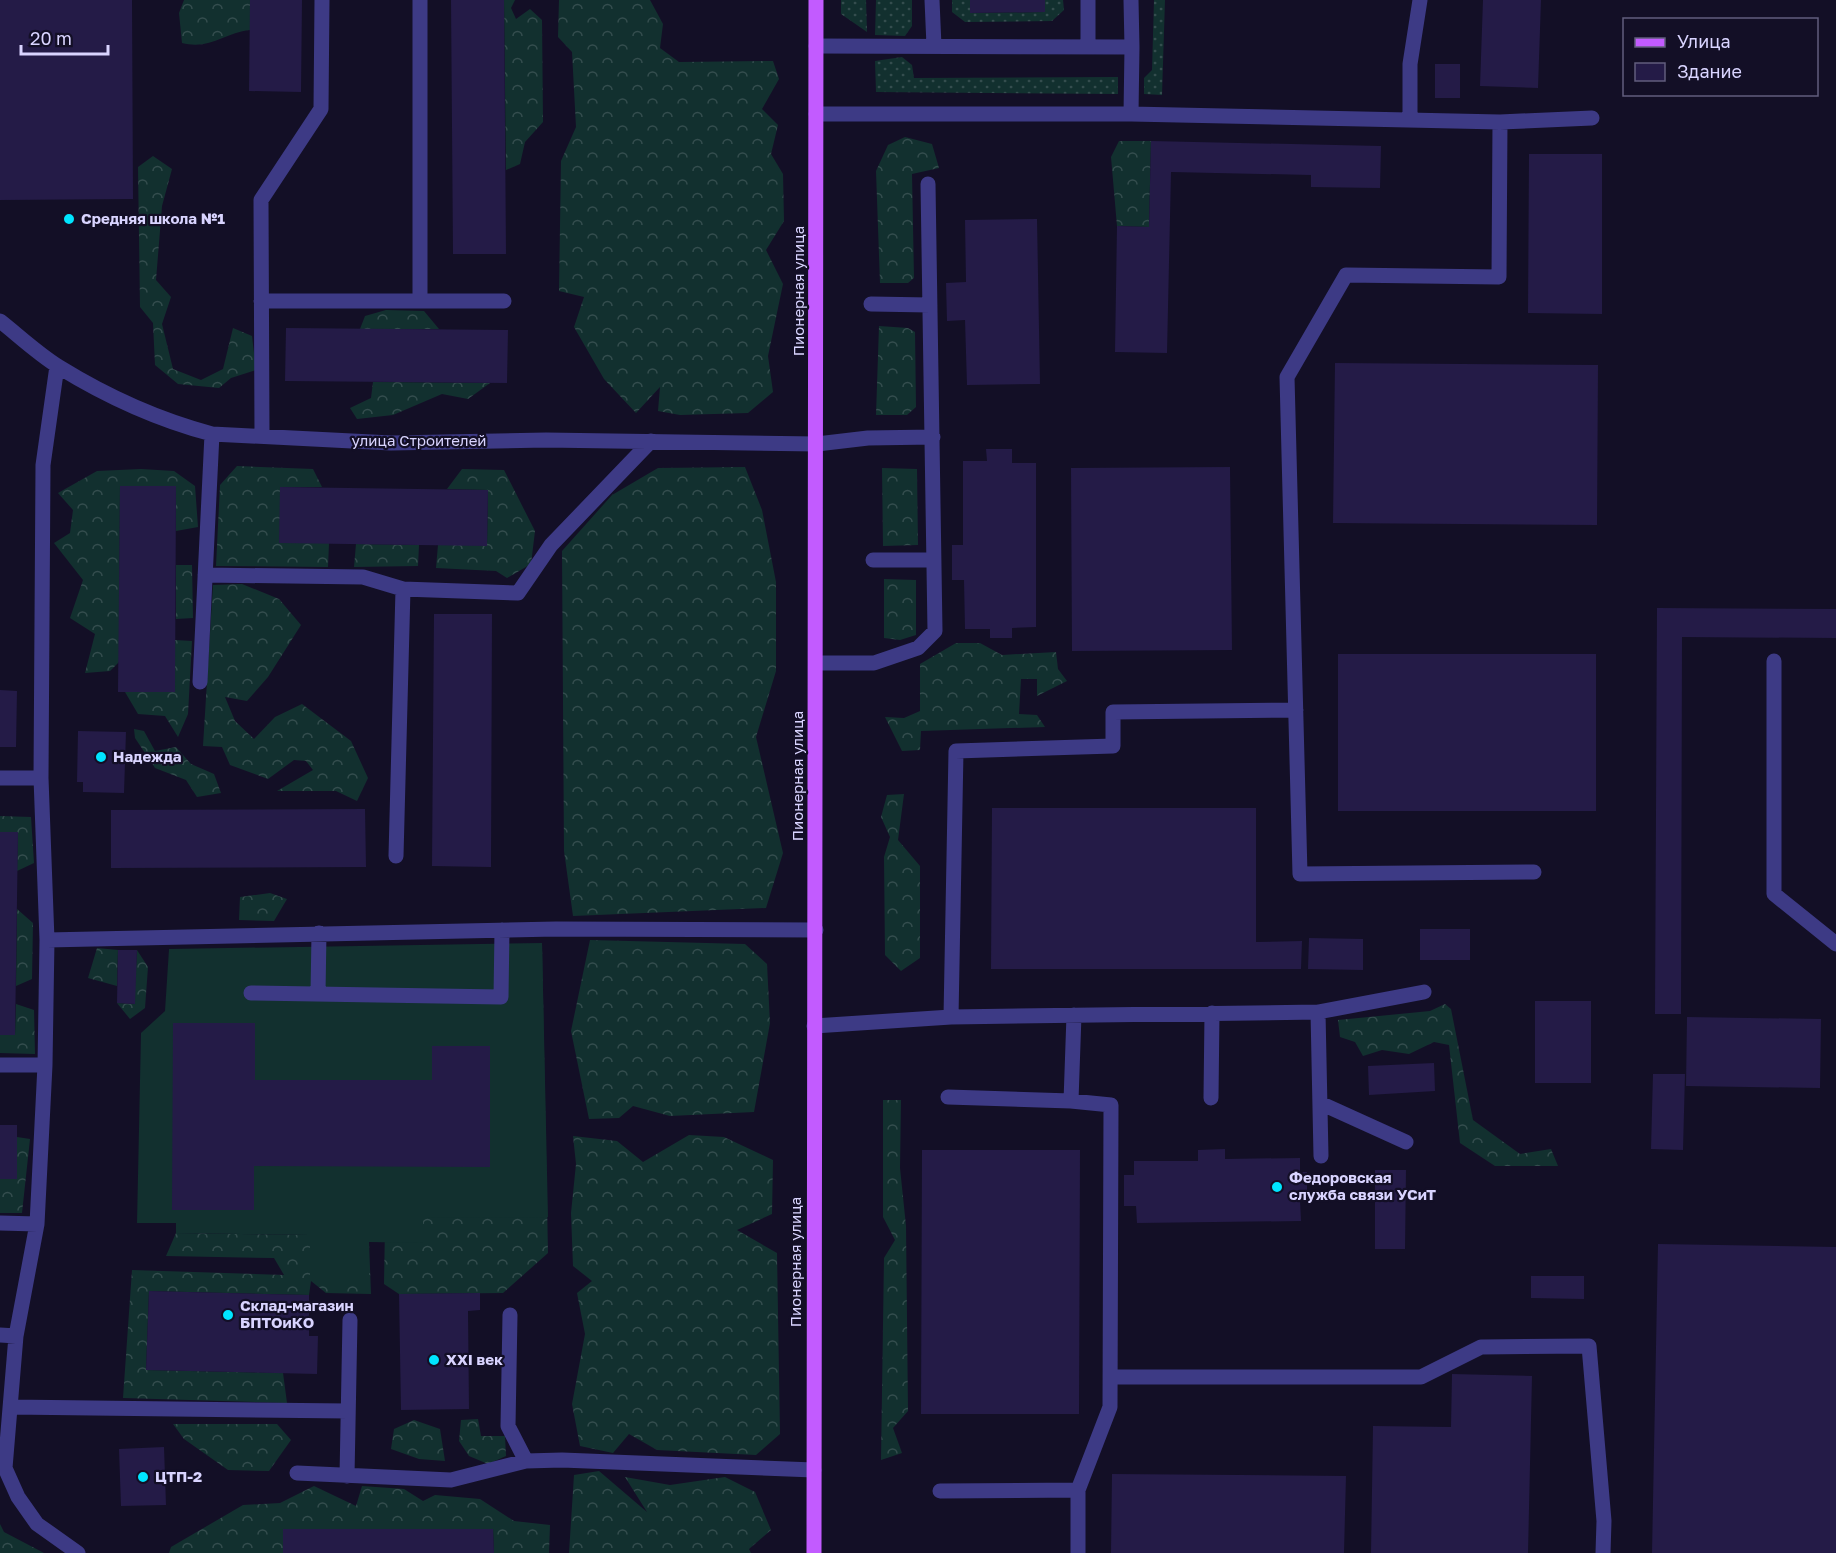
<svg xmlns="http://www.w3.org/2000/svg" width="1836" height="1553" viewBox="0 0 1836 1553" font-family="'Golos Text',sans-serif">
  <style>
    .grass { fill: url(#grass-dots) }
    .forest { fill: url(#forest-crowns) }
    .garden { fill: #12302f }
    .building { fill: #241b47 }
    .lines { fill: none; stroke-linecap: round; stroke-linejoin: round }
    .minor { stroke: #3d3a85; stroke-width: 15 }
    .major { stroke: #c25bff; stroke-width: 15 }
    .poi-dot { fill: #00e5ff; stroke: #130f26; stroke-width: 2 }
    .labels { text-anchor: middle; stroke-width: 4.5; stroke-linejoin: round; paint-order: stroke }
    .poi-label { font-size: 15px; font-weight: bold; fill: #d9d4ff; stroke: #130f26; text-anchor: start }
    .street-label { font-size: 15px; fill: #d9d4ff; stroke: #130f26 }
  </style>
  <defs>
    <pattern id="grass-dots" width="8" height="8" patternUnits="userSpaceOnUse" patternTransform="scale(1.5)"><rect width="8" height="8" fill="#12302f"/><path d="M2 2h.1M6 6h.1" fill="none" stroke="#344d4e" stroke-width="1.8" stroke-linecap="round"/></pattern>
    <pattern id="forest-crowns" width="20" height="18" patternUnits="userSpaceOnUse" patternTransform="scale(1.5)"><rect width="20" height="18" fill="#12302f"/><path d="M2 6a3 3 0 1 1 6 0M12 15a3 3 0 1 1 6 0" fill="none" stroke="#344d4e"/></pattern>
  </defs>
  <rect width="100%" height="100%" fill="#130f26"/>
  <!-- grass -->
  <path class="grass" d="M841 0H866L867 32 841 14Z
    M876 0H912V26L905 36 875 35Z
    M952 0H970V13L1044 12 1045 0H1063L1064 10 1052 21 965 22 952 12Z
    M1154 0H1165L1162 95 1144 94V78L1152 70Z
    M902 57 912 65 914 78 1118 77V94L876 92 875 61Z"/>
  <!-- forest -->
  <path class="forest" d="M184 0H250V30C224 33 210 50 182 43L179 13Z
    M504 0H515L511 8 516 19 530 9 542 20 543 122 525 142 520 164 506 170Z
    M559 0H650L663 24 660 48 679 62 773 61 779 79 762 109 778 125 771 154 783 174 784 221 766 250 783 284 768 356 773 392 748 413 680 415 658 411 660 387 636 413 604 379 574 327 584 297 559 291 561 161 576 127 572 52 558 37Z
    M905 137 932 144 939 168 912 174 914 278 908 283H880L876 171 888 145Z
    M1119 141H1151L1149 227 1117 226 1111 157Z
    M153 156 172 169 162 206 156 280 171 297 162 324 173 369 201 380 223 369 233 328 252 336 256 370 231 378 219 388 178 384 155 365 153 323 140 307 138 167Z
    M386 310 424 311 439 329H360L365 316Z
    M879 326 908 328 915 332 916 407 907 415H876Z
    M373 382 490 383 468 399 442 394 393 415 357 419 350 408 371 398Z
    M237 466 313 469 322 487H280L329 543 328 567 216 566 220 485Z
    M745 467 762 510 776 582V671L756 737 783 853 766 908 573 916 564 851 562 551 612 495 658 468Z
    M882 468 917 469 918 545 883 546Z
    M141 469 174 471 195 486 198 527 176 531V486H120L119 662 110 671 85 673 95 634 70 618 83 580 54 543 70 533 73 510 58 493 97 471Z
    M462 469 504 470 535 531 531 564 507 578 496 571 436 568 438 545H487L488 490 447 489Z
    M356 544 419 545 418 566 354 567Z
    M176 565H192L193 618 176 619Z
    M884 579 916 580V635L900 640 884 638Z
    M242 584 279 599 301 625 268 677 247 701 225 697 235 721 254 739 275 717 302 704 351 741 368 778 357 801 336 791H277L313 770 306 761 294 760 268 779 230 765 222 747 203 746 213 585Z
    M175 640 192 641 188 714 178 737 165 716 138 714 125 692H175Z
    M956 643H980L1002 655 1056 652 1058 669 1067 681 1037 696V679H1021L1019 714 1037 715 1045 727 921 731 920 750 902 751 885 717 904 718 920 711V664Z
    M134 729 144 731 155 751 176 747 191 764 214 774 221 793 197 797 186 780 155 768 135 738Z
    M904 794 898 840 920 866V958L901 971 885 955 884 857 890 837 881 817 887 795Z
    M0 816 31 817 34 863 17 871 18 832H0Z
    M270 893 287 899 274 921 239 920 240 897Z
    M17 909 33 923 32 979 16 986Z
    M590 940 745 944 767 964 770 1023 754 1112 670 1116 633 1106 619 1118 589 1119 571 1031Z
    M542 943 548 1253 503 1293 399 1294 384 1284 385 1227Z
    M97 948 118 950 117 986 88 978Z
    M137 950 148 967 145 1008 130 1019 117 1003 134 1004Z
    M16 1004 34 1010 35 1054 0 1053V1035H15Z
    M1445 1004 1451 1009 1473 1120 1520 1154 1551 1149 1558 1166H1495L1460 1143 1449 1045 1434 1042 1409 1054 1382 1050 1363 1056 1355 1042 1340 1037 1338 1020 1430 1011Z
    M883 1100H901L900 1168 906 1226 908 1411 893 1428 902 1453 881 1460 884 1258 895 1240 883 1217Z
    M689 1135 724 1137 773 1160 772 1214 737 1230 777 1253 780 1434 756 1455 657 1450 629 1434 613 1453 580 1446 572 1404 585 1334 577 1293 592 1281 573 1266 571 1213 576 1164 573 1136 617 1141 643 1162Z
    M17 1137 30 1139 22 1213H0V1179H17Z
    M176 1233 310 1235 369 1242 371 1294 326 1293 311 1281 309 1295 149 1291 146 1370 283 1373 287 1403 123 1398 132 1270 284 1275 274 1258 166 1256Z
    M478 1419 481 1436H505L506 1456 488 1464 469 1456 459 1441 461 1420Z
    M414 1420 440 1429 445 1461 419 1459 391 1449 394 1429Z
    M173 1424H277L291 1440 269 1471 228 1470 184 1439Z
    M599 1471 647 1512 625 1477 670 1485 725 1477 755 1492 771 1530 749 1549 751 1553H569L574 1475Z
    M314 1486 356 1506 362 1486 404 1489 423 1501 435 1495 480 1499 514 1521 550 1525 549 1553H494L493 1529H284L283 1553H169L171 1547 243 1505 280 1503Z
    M0 1524 4 1532 44 1553H0Z"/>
  <!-- garden -->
  <path class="garden" d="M542 943 548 1217 423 1218V1243L369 1242V1280H310V1235L176 1233V1223H137L141 1033 165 1011 169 949Z"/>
  <!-- building -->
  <path class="building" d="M0 0H132L133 199 0 200Z
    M250 0H302L301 92 249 91Z
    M451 0H504L506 254H453Z
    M970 0H1045V12L970 13Z
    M1483 0H1541L1538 88 1480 86Z
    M1435 64H1460V98H1435Z
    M1151 141 1381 146 1380 188 1311 187V175L1171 172 1167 353 1115 352 1117 226 1149 227Z
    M1529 154H1602V314L1528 313Z
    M1037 219 1040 384 967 385 965 320 947 321 946 283 966 282 965 220Z
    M286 328 508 330 507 383 285 381Z
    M1335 363 1598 365 1597 525 1333 523Z
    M986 449H1012V463H1036V627L1012 628V638H990V629H965L964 580H952V545H963V461H987Z
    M1230 467 1232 650 1072 651 1071 468Z
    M120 486H176L175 692H118Z
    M280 487 488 490 487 546 279 543Z
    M1657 608 1836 609V638L1682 637 1681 1014H1655Z
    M434 614H492L491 867 432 866Z
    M1338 654H1596V811H1338Z
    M0 690 17 691 16 747H0Z
    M78 731 126 732 124 793 83 792V782H77Z
    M992 808H1256V942L1302 941 1301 969H991Z
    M365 809 366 867 111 868V810Z
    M0 832H18L15 1035H0Z
    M1420 929H1470V960H1420Z
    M1309 938 1363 939V970L1308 969Z
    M118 950H137L135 1004 117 1003Z
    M1535 1001H1591V1083H1535Z
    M1687 1017 1821 1019 1820 1088 1686 1086Z
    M173 1023H255V1080H432V1046H490V1167L254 1166V1210H172Z
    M1434 1063 1435 1091 1369 1095 1368 1066Z
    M1653 1074H1685L1683 1150 1651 1149Z
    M0 1125H17V1179H0Z
    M1225 1149V1159L1300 1158V1172H1307V1199L1300 1200 1301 1221 1137 1223 1136 1206H1124V1175H1134V1161H1198V1150Z
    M922 1150H1080L1079 1414H921Z
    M1375 1170H1406L1405 1249H1375Z
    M1658 1244 1836 1247V1553H1652Z
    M1531 1276H1584V1299L1531 1298Z
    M149 1291 309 1295V1336H318L317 1374 146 1370Z
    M480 1293V1310L468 1311 469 1409 401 1410 399 1294Z
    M1452 1374 1532 1376 1528 1553H1371L1373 1426 1451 1427Z
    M164 1447 166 1505 121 1506 119 1449Z
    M1112 1474 1346 1476 1344 1553H1111Z
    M283 1529H493L494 1553H283Z"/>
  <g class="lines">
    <!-- minor -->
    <path class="minor" d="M932 0 934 46
      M1088 0V47
      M1131 0 1132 47
      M816 46 1132 47 1131 114
      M816 114H1131L1500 122 1592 118
      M1410 119V64L1420 0
      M1500 122 1499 277 1346 275 1287 377 1300 874 1534 872
      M420 299V0
      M261 301H504
      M871 304 930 305
      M0 321C19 336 38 354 59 367 106 396 159 420 212 434L391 443 546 440 817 444 868 438 933 437
      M57 366 43 465 41 778 47 940 45 1065 37 1224 16 1336 5 1468 18 1497 37 1524 78 1553
      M262 435 261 200 321 109 322 0
      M873 560H934
      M205 575 363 577 403 589 518 593 551 545 651 441
      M1774 661V894L1836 944
      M816 663H874L918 648 935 631 928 184
      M200 682 212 434
      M0 778H41
      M396 856 403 589
      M47 940 556 929 816 930
      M251 993 501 997 502 930
      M318 994 319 933
      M1318 1012 1321 1156
      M951 1017 956 751 1113 746V712L1296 710
      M814 1026 951 1017 1318 1012 1424 992
      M0 1065H45
      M948 1097 1071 1101 1111 1105 1110 1407 1078 1490V1553
      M1211 1098 1212 1013
      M1071 1101 1074 1015
      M1320 1103 1406 1142
      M0 1223 37 1224
      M510 1315 508 1426 526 1461
      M0 1335 16 1336
      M1110 1377H1421L1481 1347 1589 1346 1604 1521 1603 1553
      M11 1407 348 1411
      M297 1473 451 1480 526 1461 562 1460 814 1470
      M347 1476 350 1320
      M940 1491 1078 1490"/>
    <!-- major -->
    <path class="major" d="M814 1553 816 0"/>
  </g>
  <!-- markers -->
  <g class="poi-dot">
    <circle cx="69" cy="219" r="6"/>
    <circle cx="101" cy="757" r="6"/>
    <circle cx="1277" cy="1187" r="6"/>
    <circle cx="228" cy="1315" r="6"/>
    <circle cx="434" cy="1360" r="6"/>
    <circle cx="143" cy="1477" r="6"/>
  </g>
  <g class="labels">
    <!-- poi labels -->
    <g class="poi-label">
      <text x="81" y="224">Средняя школа №1</text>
      <text x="113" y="762">Надежда</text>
      <text x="1289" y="1183">Федоровская<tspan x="1289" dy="17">служба связи УСиТ</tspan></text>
      <text x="240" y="1311">Склад-магазин<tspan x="240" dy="17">БПТОиКО</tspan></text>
      <text x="446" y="1365">XXI век</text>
      <text x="155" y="1482">ЦТП-2</text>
    </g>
    <!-- street labels -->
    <g class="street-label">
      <text transform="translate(799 291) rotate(-90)" y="5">Пионерная улица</text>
      <text x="419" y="446">улица Строителей</text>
      <text transform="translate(798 776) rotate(-90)" y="5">Пионерная улица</text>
      <text transform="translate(796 1262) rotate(-90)" y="5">Пионерная улица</text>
    </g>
  </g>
  <!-- legend -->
  <rect x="1623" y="18" width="195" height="78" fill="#130f26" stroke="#625e7d" stroke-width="1.5"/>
  <rect x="1635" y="38" width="30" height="9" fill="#c25bff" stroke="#625e7d" stroke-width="1.5"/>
  <text x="1677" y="48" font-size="18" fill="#d9d4ff">Улица</text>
  <rect x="1635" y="63" width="30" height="18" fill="#241b47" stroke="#625e7d" stroke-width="1.5"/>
  <text x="1677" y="78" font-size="18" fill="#d9d4ff">Здание</text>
  <!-- scale -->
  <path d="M21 45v9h87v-9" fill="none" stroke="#d9d4ff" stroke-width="3"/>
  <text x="30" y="45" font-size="18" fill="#d9d4ff" stroke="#130f26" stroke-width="4.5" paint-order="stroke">20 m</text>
</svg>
